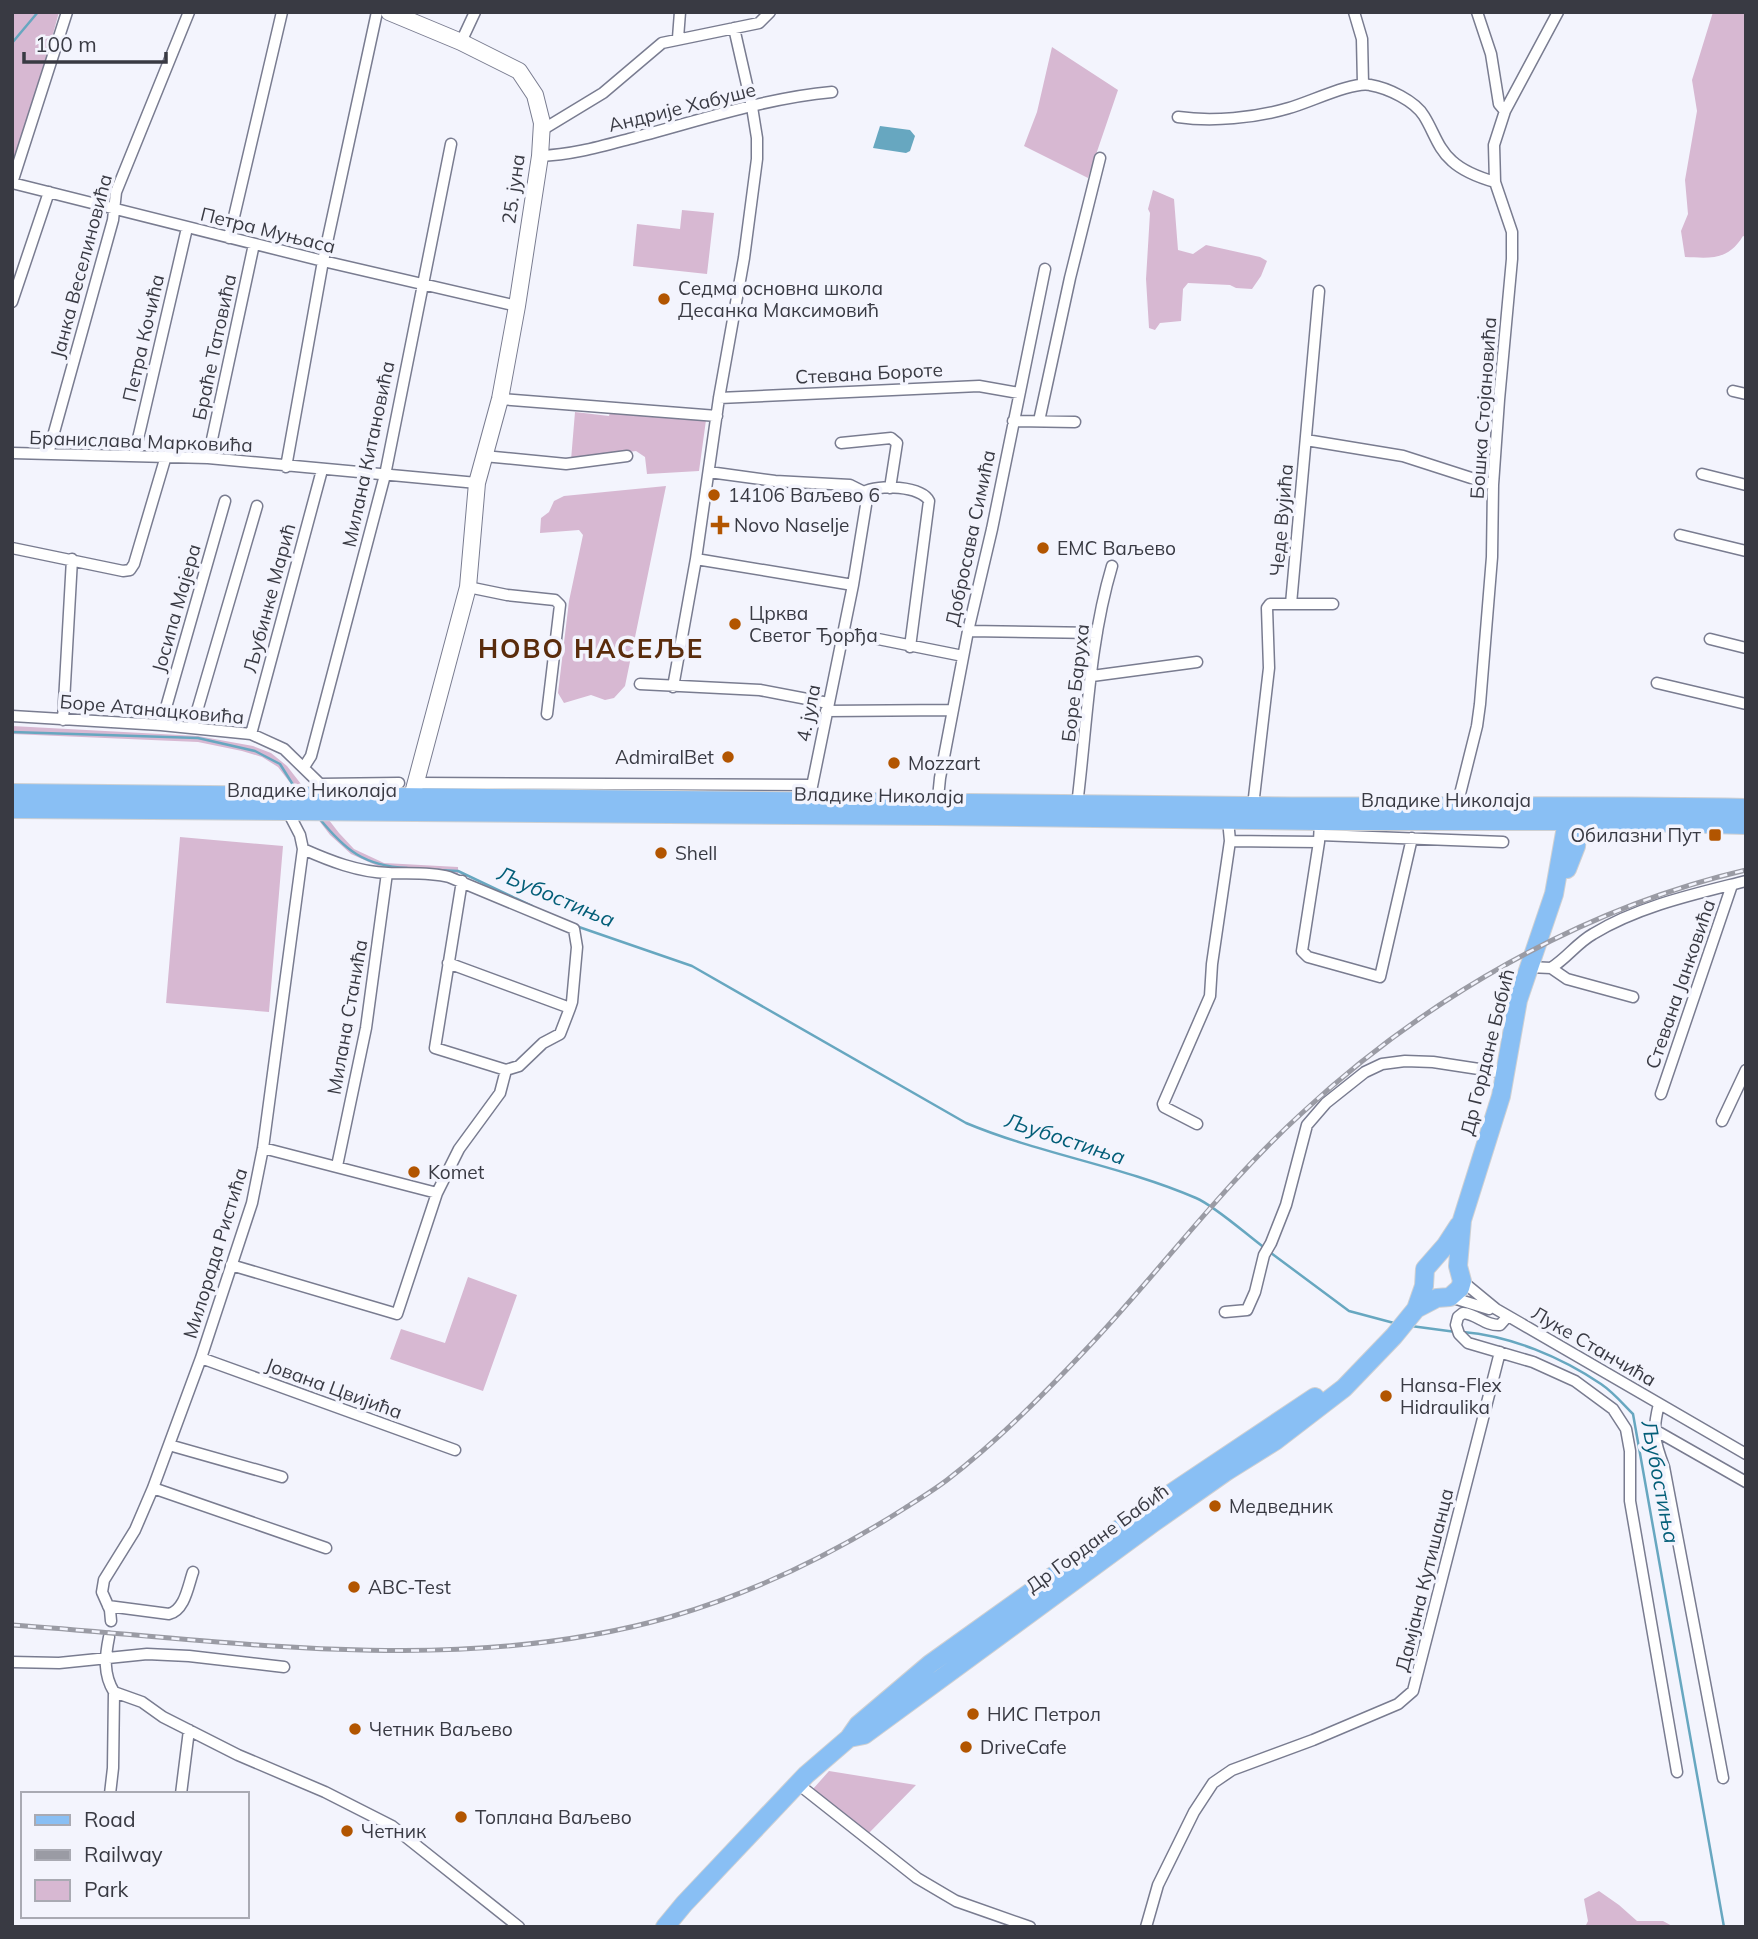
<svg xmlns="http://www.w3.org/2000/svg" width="1758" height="1939" viewBox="0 0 1758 1939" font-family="Mulish,sans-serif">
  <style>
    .green { fill: #d7b8d2 }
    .water { fill: #67a7c0 }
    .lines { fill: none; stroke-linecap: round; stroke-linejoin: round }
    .stream { stroke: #67a7c0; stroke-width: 2.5 }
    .street-casing { stroke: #797c90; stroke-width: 13 }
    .secondary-casing { stroke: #797c90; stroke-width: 18 }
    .primary-casing { stroke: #cfd0d2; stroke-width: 20 }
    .street { stroke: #fff; stroke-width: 10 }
    .secondary { stroke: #fff; stroke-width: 16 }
    .primary { stroke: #89bff4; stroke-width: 18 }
    .rail-casing { stroke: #9a9ba4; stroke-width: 5 }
    .rail { stroke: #f3f4fd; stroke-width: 2.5; stroke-dasharray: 8; stroke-linecap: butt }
    .poi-dot { fill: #b25500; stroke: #f3f4fd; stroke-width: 2.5 }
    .labels { text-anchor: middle; stroke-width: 7; stroke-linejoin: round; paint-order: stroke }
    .street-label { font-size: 19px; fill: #393a43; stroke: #f3f4fd }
    .poi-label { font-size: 19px; fill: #393a43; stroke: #f3f4fd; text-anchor: start }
    .water-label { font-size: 21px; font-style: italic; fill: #035e78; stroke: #f3f4fd }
    .district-label { font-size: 26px; font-weight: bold; letter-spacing: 2px; fill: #5a2c0c; stroke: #f3f4fd }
  </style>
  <rect width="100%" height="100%" fill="#f3f4fd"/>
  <!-- green -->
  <path class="green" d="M12 12H59L12 183Z
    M1713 12H1746V237L1743 236C1728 261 1710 258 1685 257L1681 231 1688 214 1685 180 1697 111 1692 80Z
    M1052 47 1118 90 1088 178 1024 146 1037 112Z
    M1153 190 1174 199 1178 250 1193 254 1206 245 1260 257 1267 261 1261 276 1252 289 1236 288 1230 285 1188 283 1183 289 1181 321 1160 323 1155 330 1149 328 1146 279 1150 213 1148 209Z
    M682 210 714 213 707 274 633 266 637 224 680 229Z
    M575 412 609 416 610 412 706 420 699 471 647 474 645 457 636 451 571 460Z
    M666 486 625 686 614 698 605 700 591 695 564 703 558 693 569 601 583 535 579 530 540 533 541 518 549 512 554 501 564 496Z
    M12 726 198 736 253 746 271 753 287 766 339 833 354 849 384 863 458 867V874L382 868 351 854 330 835 278 767 262 757 242 751 198 742 12 734Z
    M180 837 283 846 269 1012 166 1003Z
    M468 1277 517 1295 483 1391 390 1359 401 1329 445 1343Z
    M829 1771 916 1785 868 1834 813 1789Z
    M1599 1891 1619 1905 1637 1921H1663L1674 1927H1585L1588 1921 1584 1899Z"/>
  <!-- water -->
  <path class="water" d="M880 126 910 130 915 136 910 151 906 153 873 148Z"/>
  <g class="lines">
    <!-- stream -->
    <path class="stream" d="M12 43 38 12
      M12 732 198 738 255 751 280 764 295 788
      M319 818C345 850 364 866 407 868
      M438 870 458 871 532 906
      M576 926 692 966 966 1123C1040 1154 1122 1166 1196 1198 1215 1206 1247 1235 1266 1249
      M1271 1253 1349 1311 1394 1323
      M1411 1326 1456 1332
      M1463 1332C1511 1336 1561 1357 1601 1384 1613 1392 1623 1404 1633 1414L1724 1927"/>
    <defs>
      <path id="street" d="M1354 12 1362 39 1363 84
        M1477 12 1491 54 1499 104 1505 111
        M678 38 680 12
        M461 42 475 12
        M1178 117C1212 122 1255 118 1289 108 1308 103 1353 81 1370 85 1388 88 1415 101 1424 116 1434 132 1438 149 1452 161 1464 172 1481 178 1495 182
        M542 130 603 93 662 43 759 23 770 12
        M540 156C571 155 599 147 629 139 695 122 764 98 832 92
        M12 183 323 261 517 306
        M12 183 67 12
        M229 238 282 12
        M12 302 49 192
        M1733 391 1746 394
        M719 398 979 386 1019 393
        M500 399 717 416
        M1013 421 1075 422
        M1039 421 1070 278 1100 158
        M1306 440 1403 456 1493 485
        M841 443 891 438 897 443 890 488
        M12 453 208 458 477 483
        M48 454 113 220 116 192 189 12
        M134 456 187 228
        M484 456 566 464 627 456
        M208 458 254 244
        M286 467 323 261 377 12
        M709 472 775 481 850 485 864 492 867 499 853 585 809 801
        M1702 474 1746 485
        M864 492C878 484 922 486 929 501L910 647
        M1680 535 1746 551
        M12 548 123 571 130 570 134 564 166 456
        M696 559 853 585
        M468 587 507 595 555 600 560 605 547 714
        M1291 604 1319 291
        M968 631 1097 633
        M843 632 963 656
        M1710 639 1746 648
        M1092 676 1197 662
        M1657 683 1746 704
        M640 684 760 690 828 703
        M673 687 696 559 719 398 744 258 757 159V138L752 107 734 28
        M826 711 952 710
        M12 716 161 725 251 734 284 749 320 784 399 783
        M63 720 72 559
        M161 725 225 501
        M192 728 257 506
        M251 734 322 470
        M304 767 311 756 385 475 451 144
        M416 783 812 785
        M1077 805C1087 726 1089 643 1112 566
        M1253 806 1269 668 1267 608 1270 604H1333
        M937 808 940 778 968 631 992 529 1045 269
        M1456 810 1477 726 1480 704 1492 557 1493 485 1499 400 1512 259V232L1495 182 1494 145 1505 111 1558 12
        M1320 821 1319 842 1302 951 1308 957 1380 977 1412 838
        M1320 835 1503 842
        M1230 841 1319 842
        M303 849C330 861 358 872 388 873 409 874 429 872 449 877L574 929 577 947 572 1002 570 1008 448 963
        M462 881 435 1048 506 1070
        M1529 967 1551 968C1567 958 1577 943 1593 934 1639 906 1695 894 1746 881
        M1551 968 1567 979 1633 997
        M1661 1094 1732 885
        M1722 1121 1746 1070
        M1197 1124 1164 1107 1163 1104 1210 996 1212 964 1230 841 1228 820
        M263 1148 437 1193
        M337 1166 366 1028 387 873
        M231 1265 397 1314 437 1193 459 1149 500 1093 506 1070 519 1066 543 1043 560 1034 570 1008
        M1462 1281 1496 1309 1746 1454
        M1450 1297 1489 1309
        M1225 1312 1247 1310 1255 1292 1264 1255 1271 1243 1286 1205 1307 1125 1326 1103 1365 1072 1382 1064 1405 1061 1433 1062 1505 1073
        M1508 1316 1500 1325C1485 1326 1477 1314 1463 1313L1458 1317 1456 1325 1459 1334 1468 1343 1533 1362 1575 1381 1613 1409 1626 1429 1630 1451V1501L1677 1772
        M201 1358 455 1450
        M1659 1404C1652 1432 1654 1440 1664 1467L1723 1778
        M1653 1429 1746 1482
        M169 1445 282 1477
        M153 1488 326 1548
        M108 1606 169 1614C185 1610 188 1586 193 1572
        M111 1621 110 1610 102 1592 104 1580 135 1530 153 1488 201 1358 252 1203 263 1148 303 849 300 835 286 808
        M109 1637C105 1657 103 1674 114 1692L142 1702 163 1717 238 1755 325 1792 392 1826 519 1927
        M12 1662 59 1663 147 1654 189 1656 284 1667
        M798 1784 917 1878 956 1901 1030 1927
        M110 1794 113 1768 114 1692
        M181 1794 189 1730
        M1146 1927 1158 1885 1194 1812 1213 1783 1232 1770 1313 1740 1398 1704 1413 1691 1500 1352"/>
      <path id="secondary" d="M389 12 461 42 519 71 535 95 542 123 540 156 517 306 500 399 477 483 468 587 409 808"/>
      <path id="primary" d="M12 793C425 796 837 802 1249 806 1415 808 1580 804 1746 808
        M12 809 937 816 1320 821H1600L1746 825
        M1567 869 1576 846 1580 812
        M1416 1309 1424 1286 1425 1269 1446 1245 1459 1225
        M849 1738 864 1735 1153 1523 1227 1471 1275 1441 1344 1388 1394 1336 1416 1309 1437 1298 1450 1297 1460 1288 1462 1281 1458 1266 1462 1220 1501 1096 1518 1000 1554 894 1569 810
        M665 1927 684 1904 806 1775 849 1738 858 1725 930 1664 1140 1514 1315 1397"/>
    </defs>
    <!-- street casing -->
    <use href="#street" class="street-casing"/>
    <!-- secondary casing -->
    <use href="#secondary" class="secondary-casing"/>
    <!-- primary casing -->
    <use href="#primary" class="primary-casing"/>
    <!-- street -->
    <use href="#street" class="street"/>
    <!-- secondary -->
    <use href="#secondary" class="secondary"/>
    <!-- primary -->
    <use href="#primary" class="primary"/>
    <defs>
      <path id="rail" d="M12 1625C229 1640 457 1678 670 1617 753 1593 833 1554 905 1508 919 1499 934 1490 947 1480 1000 1439 1047 1391 1093 1342 1163 1267 1225 1183 1302 1113 1425 999 1582 908 1746 870"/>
    </defs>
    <!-- rail casing -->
    <use href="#rail" class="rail-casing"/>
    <!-- rail -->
    <use href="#rail" class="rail"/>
  </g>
  <!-- markers -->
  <g class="poi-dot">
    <circle cx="664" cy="299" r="7"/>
    <circle cx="714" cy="495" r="7"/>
    <path d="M716.5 514.5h7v7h7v7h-7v7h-7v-7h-7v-7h7z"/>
    <circle cx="1043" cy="548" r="7"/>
    <circle cx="735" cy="624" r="7"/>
    <circle cx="728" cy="757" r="7"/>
    <circle cx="894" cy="763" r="7"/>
    <rect x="1708" y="828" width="14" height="14" rx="3.5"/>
    <circle cx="661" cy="853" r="7"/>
    <circle cx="414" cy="1172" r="7"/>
    <circle cx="1386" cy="1396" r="7"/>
    <circle cx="1215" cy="1506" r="7"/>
    <circle cx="354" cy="1587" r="7"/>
    <circle cx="973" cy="1714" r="7"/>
    <circle cx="355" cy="1729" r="7"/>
    <circle cx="966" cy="1747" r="7"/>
    <circle cx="461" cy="1817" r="7"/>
    <circle cx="347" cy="1831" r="7"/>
  </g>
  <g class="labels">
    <!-- street labels -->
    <g class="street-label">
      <text transform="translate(682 107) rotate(-14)" y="7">Андрије Хабуше</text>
      <text transform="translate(513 189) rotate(-82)" y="7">25. јуна</text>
      <text transform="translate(268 230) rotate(14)" y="7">Петра Муњаса</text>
      <text transform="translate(81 266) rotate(-75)" y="7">Јанка Веселиновића</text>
      <text transform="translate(143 338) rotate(-77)" y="7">Петра Кочића</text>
      <text transform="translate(214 347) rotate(-78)" y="7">Браће Татовића</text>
      <text transform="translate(869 373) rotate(-3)" y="7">Стевана Бороте</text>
      <text transform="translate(1483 408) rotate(-86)" y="7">Бошка Стојановића</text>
      <text transform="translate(141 441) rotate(2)" y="7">Бранислава Марковића</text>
      <text transform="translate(368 454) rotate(-78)" y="7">Милана Китановића</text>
      <text transform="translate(1281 520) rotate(-85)" y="7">Чеде Вујића</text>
      <text transform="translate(970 538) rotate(-78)" y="7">Добросава Симића</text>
      <text transform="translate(269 598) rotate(-75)" y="7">Љубинке Марић</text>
      <text transform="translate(176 608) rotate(-74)" y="7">Јосипа Мајера</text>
      <text transform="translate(1075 683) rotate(-83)" y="7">Боре Баруха</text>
      <text transform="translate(152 709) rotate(5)" y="7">Боре Атанацковића</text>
      <text transform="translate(808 713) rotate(-79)" y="7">4. јула</text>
      <text x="312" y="797">Владике Николаја</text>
      <text transform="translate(879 795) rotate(1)" y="7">Владике Николаја</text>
      <text x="1446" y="807">Владике Николаја</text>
      <text transform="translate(1680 984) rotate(-71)" y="7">Стевана Јанковића</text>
      <text transform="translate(347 1017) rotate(-80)" y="7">Милана Станића</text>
      <text transform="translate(1487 1052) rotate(-76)" y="7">Др Гордане Бабић</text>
      <text transform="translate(215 1253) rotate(-73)" y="7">Милорада Ристића</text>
      <text transform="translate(1594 1346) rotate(30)" y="7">Луке Станчића</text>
      <text transform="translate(334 1388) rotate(20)" y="7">Јована Цвијића</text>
      <text transform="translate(1097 1538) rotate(-36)" y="7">Др Гордане Бабић</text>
      <text transform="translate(1424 1580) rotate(-76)" y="7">Дамјана Кутишанца</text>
    </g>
    <!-- poi labels -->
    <g class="poi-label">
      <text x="678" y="295">Седма основна школа<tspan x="678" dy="22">Десанка Максимовић</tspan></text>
      <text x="728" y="502">14106 Ваљево 6</text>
      <text x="734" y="532">Novo Naselje</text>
      <text x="1057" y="555">ЕМС Ваљево</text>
      <text x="749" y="620">Црква<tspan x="749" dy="22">Светог Ђорђа</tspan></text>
      <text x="714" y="764" text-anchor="end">AdmiralBet</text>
      <text x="908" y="770">Mozzart</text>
      <text x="1701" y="842" text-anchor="end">Обилазни Пут</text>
      <text x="675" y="860">Shell</text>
      <text x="428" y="1179">Komet</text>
      <text x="1400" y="1392">Hansa-Flex<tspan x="1400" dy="22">Hidraulika</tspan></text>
      <text x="1229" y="1513">Медведник</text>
      <text x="368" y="1594">ABC-Test</text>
      <text x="987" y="1721">НИС Петрол</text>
      <text x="369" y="1736">Четник Ваљево</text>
      <text x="980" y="1754">DriveCafe</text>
      <text x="475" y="1824">Топлана Ваљево</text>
      <text x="361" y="1838">Четник</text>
    </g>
    <!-- water labels -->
    <g class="water-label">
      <text transform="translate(556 897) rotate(23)" y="7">Љубостиња</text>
      <text transform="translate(1065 1139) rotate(18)" y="7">Љубостиња</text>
      <text transform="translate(1660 1482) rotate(79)" y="7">Љубостиња</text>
    </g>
    <!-- district labels -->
    <g class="district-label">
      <text x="591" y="658">НОВО НАСЕЉЕ</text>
    </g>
  </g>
  <!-- border -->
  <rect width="1758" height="1939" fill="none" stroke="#393a43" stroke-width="28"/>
  <!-- legend -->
  <rect x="21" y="1792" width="228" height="126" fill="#f3f4fd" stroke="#a9aab3" stroke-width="2"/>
  <rect x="35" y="1815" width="35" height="10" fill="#89bff4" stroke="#a9aab3" stroke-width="2"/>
  <text x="84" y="1827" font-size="21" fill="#393a43">Road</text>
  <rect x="35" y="1850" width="35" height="10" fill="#9a9ba4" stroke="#a9aab3" stroke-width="2"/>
  <text x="84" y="1862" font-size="21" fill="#393a43">Railway</text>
  <rect x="35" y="1880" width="35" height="21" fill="#d7b8d2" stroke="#a9aab3" stroke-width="2"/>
  <text x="84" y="1897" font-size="21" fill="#393a43">Park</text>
  <!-- scale -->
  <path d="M24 52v10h142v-10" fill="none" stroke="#393a43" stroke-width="3.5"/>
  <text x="35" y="52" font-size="21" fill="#393a43" stroke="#f3f4fd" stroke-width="5" paint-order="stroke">100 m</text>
</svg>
